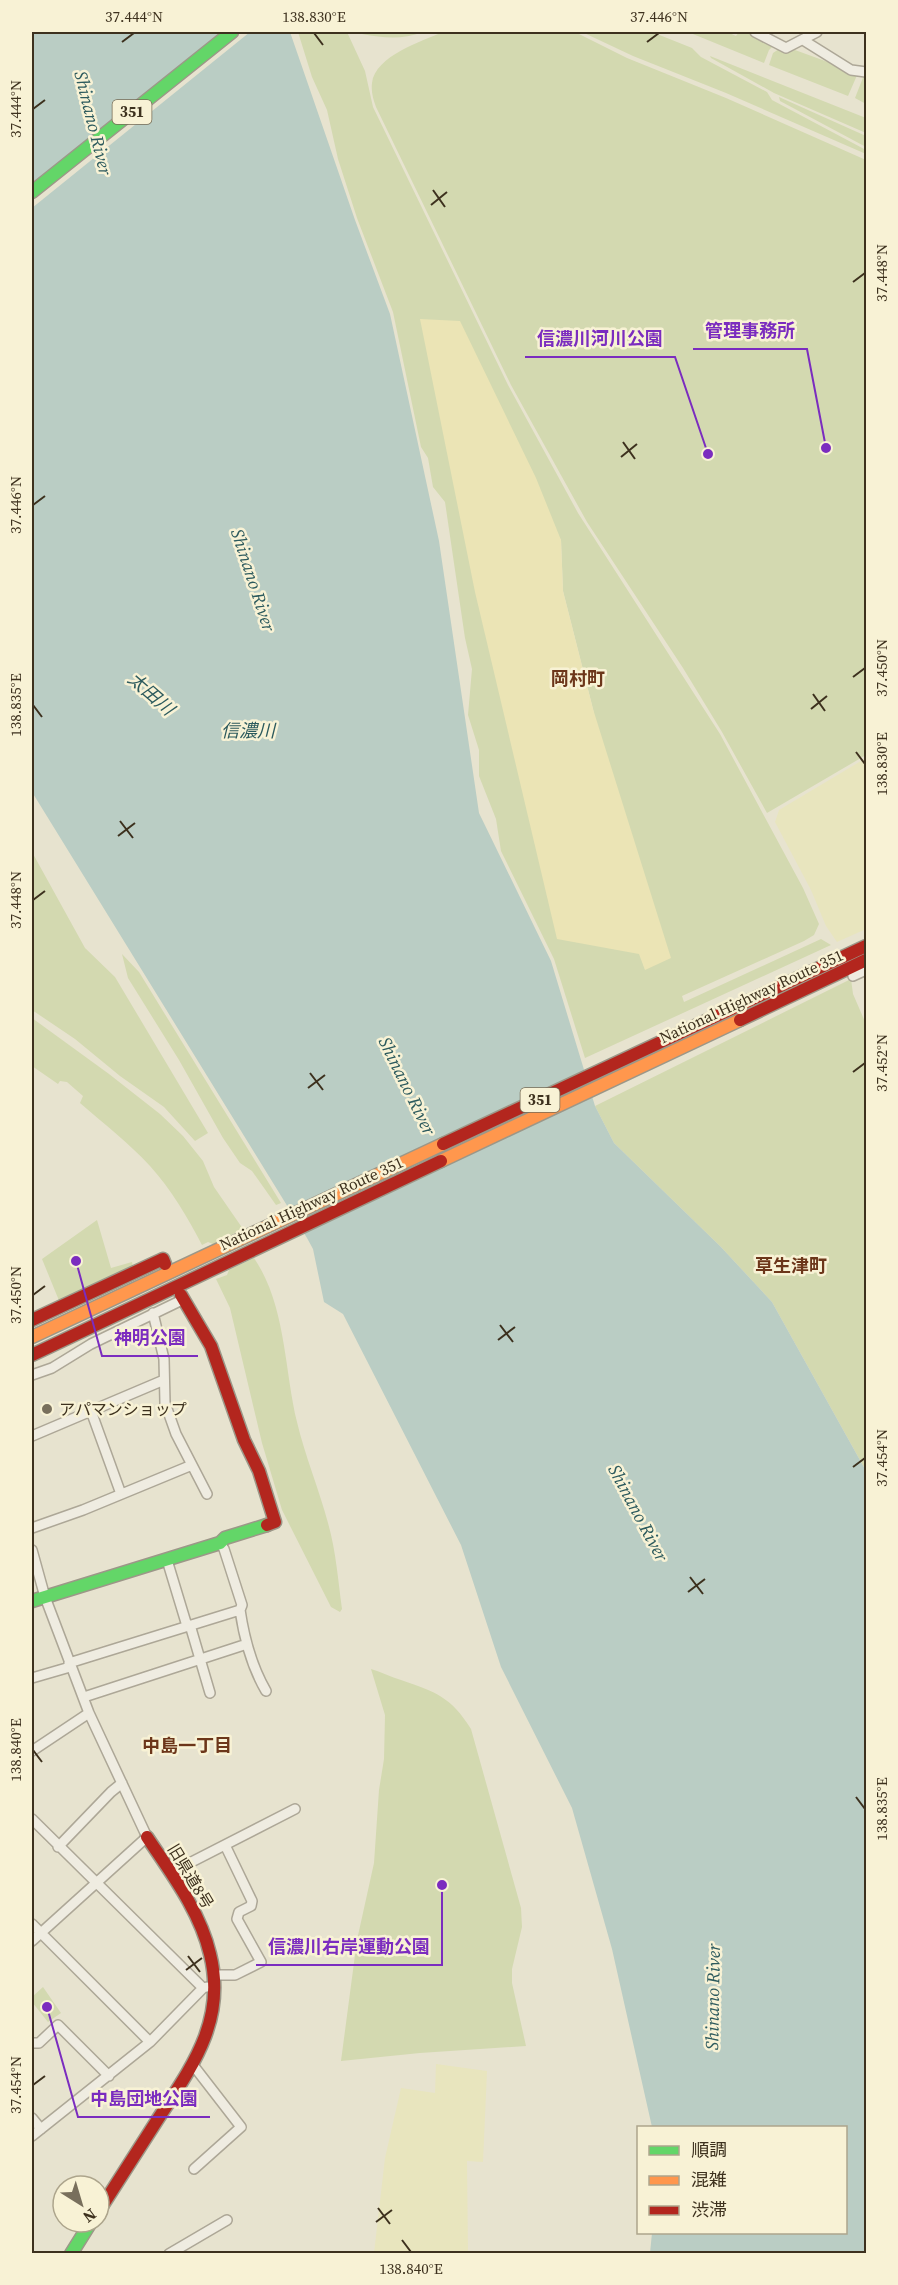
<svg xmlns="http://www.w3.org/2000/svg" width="898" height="2285" viewBox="0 0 898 2285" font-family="'Source Serif 4','Noto Sans JP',serif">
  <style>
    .farmland { fill: #e8e5be }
    .green { fill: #d3d9b0; fill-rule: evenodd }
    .sand { fill: #ebe4b5 }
    .water { fill: #bacdc4 }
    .pier { fill: #e7e3cf }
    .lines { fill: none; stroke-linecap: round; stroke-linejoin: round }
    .street-casing { stroke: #ada797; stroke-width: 12 }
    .fast-casing { stroke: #9c9788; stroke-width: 15 }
    .slow-casing { stroke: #9c9788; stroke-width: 15 }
    .jam-casing { stroke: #9c9788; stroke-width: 15 }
    .street { stroke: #efece1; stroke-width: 9 }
    .fast { stroke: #63d668; stroke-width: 12 }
    .slow { stroke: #ff974d; stroke-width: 12 }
    .jam { stroke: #b3261e; stroke-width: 12 }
    .ticks { fill: none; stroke: #3d311e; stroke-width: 2 }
    .poi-dot { fill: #786f5c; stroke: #f8f2d5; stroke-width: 2 }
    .labels { text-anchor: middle; stroke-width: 5; stroke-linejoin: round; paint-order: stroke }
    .shield { fill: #f8f2d5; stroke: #756b55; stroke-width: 1.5 }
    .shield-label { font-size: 15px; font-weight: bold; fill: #3d311e }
    .street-label { font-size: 16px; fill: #3d311e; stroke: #f8f2d5 }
    .poi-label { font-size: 16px; fill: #3d311e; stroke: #f8f2d5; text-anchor: start }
    .water-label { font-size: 18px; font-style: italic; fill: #2c5a5d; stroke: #f8f2d5 }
    .neighbourhood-label { font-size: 18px; font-weight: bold; fill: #6c361a; stroke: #f8f2d5 }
    .leader { fill: none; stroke: #7b2cbf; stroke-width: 2 }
    .callout-dot { fill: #7b2cbf; stroke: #f8f2d5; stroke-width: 2 }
    .callout-label { font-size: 18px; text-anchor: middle; font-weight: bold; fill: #7b2cbf; stroke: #f8f2d5; stroke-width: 5; stroke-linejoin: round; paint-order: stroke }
    .neatline { fill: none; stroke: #3d311e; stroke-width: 2 }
    .ticks-label { font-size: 15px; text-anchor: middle; fill: #3d311e }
  </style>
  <rect width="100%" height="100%" fill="#e7e3cf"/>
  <!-- farmland -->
  <path class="farmland" d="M866 758V929L837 942 826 926 811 890 775 822 779 810Z
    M436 2064 487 2071 483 2162 467 2161 468 2253H374L385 2158 401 2088 435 2093Z"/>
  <!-- green -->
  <path class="green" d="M298 32H347L365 71 373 107 508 385 578 513 720 734 803 888 819 924 814 935 804 941 682 996 684 1002 821 939 831 945 585 1058 554 959 501 851 496 819 479 776V750L468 715 472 669 465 638 445 502 433 487 428 458 421 447 393 312 357 218 338 159 327 110 312 77ZM421 319 561 540 563 591 593 709 645 969 431 367Z
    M359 32H423C402 40 384 38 362 34Z
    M443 32H575L627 58 726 98 866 160V755L767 813 722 732 683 668 587 522 511 385 376 107C373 99 371 92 372 83 375 56 422 41 443 32Z
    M582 32H652L692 48 701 57 767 92 772 100 866 150V154L726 93 633 56Z
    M688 32H727L736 36 739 32H748L774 45 769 50 764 63Z
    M779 49 787 52 795 50 858 73 848 96 769 65 773 53Z
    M710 56 866 118V133L774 93 711 58Z
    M864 75 866 76V104L855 98Z
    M779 97 866 136V147L780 101Z
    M32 852 85 948 115 977 208 1133 195 1141 164 1107 120 1076 75 1039 32 1010Z
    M122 954 139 972 281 1203 276 1205 252 1171 240 1163 223 1138 179 1060 128 978Z
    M851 979 853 994 866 1024V1471L772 1302 721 1247 614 1143 595 1106Z
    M32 1018 109 1074 160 1114 183 1136 203 1161 214 1187 243 1229 213 1244 208 1242 202 1245C188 1218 171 1189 150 1166 129 1143 104 1124 80 1103L83 1096 67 1082 60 1081 58 1084 32 1066Z
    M97 1220 111 1268 132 1262 133 1267 60 1303 42 1259Z
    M254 1258C286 1305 284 1368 297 1422 305 1456 319 1489 328 1523 336 1551 338 1580 342 1609L340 1612 331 1607 282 1510 262 1443 230 1308 216 1279 227 1275 229 1270Z
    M371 1669C381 1672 391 1677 401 1680 436 1692 451 1697 471 1729L521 1908 522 1927 512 1969V1983L526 2046 420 2053 341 2061 357 1940 374 1863 379 1790 384 1759 385 1715Z
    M43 1987 61 2013 48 2022 32 2002V1997Z"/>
  <!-- sand -->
  <path class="sand" d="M420 319 460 321 536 478 561 540 563 591 593 709 671 958 645 970 639 954 557 939 475 592Z"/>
  <!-- water -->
  <path class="water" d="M32 32H290L355 220 390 314 439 541 479 813 551 961 595 1106 614 1143 721 1247 772 1302 866 1471V2253H650L652 2233 846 2232V2128L652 2127 612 1949 572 1808 501 1667 461 1545 343 1314 324 1302 313 1249 307 1238 32 792Z"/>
  <!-- pier -->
  <path class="pier" d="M221 32H250L32 208V184Z"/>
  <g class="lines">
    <defs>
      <path id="street" d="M755 32 786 48 817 32
        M803 40 851 70 866 72
        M853 976 866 970
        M153 1313 164 1359 165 1403 176 1434 207 1494
        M32 1375 52 1368 91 1344 182 1300
        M91 1411 121 1494
        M32 1436 164 1380
        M32 1528 83 1510 192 1465
        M32 1550 45 1597 89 1713 147 1837 32 1941
        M167 1560 187 1626
        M240 1610C244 1637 252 1667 266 1691
        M190 1625 210 1693
        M69 1663 240 1610 242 1605 224 1549 220 1543
        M32 1678 70 1667
        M84 1697 247 1644
        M32 1751 89 1713
        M32 1819 203 1988
        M58 1847 111 1792 122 1783
        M170 1873 295 1809
        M32 1924 150 2042
        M215 1975H235L261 1962 237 1919 239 1912 251 1906 252 1901 225 1845
        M32 2043H39L58 2025 109 2076
        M193 2065 241 2127 194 2169
        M32 2118 41 2129
        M32 2136 150 2042 203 1988 207 1987
        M169 2254 227 2220"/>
      <path id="fast" d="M32 192 232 32
        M32 1601 220 1543 225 1538 267 1525
        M71 2254 91 2222"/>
      <path id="slow" d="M441 1161 740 1020
        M32 1337 443 1144"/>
      <path id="jam" d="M740 1020 866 960
        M443 1144 866 946
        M181 1295 211 1346 244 1440 259 1471 275 1522 267 1525
        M32 1320 163 1259 165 1264
        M32 1355 441 1161
        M99 2211C118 2181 137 2152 156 2122 191 2068 227 2021 210 1954 200 1911 171 1873 147 1837"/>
    </defs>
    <!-- street casing -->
    <use href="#street" class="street-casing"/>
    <!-- fast casing -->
    <use href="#fast" class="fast-casing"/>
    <!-- slow casing -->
    <use href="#slow" class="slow-casing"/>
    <!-- jam casing -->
    <use href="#jam" class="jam-casing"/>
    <!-- street -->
    <use href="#street" class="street"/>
    <!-- fast -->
    <use href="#fast" class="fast"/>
    <!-- slow -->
    <use href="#slow" class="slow"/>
    <!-- jam -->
    <use href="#jam" class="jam"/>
  </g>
  <!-- ticks -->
  <path class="ticks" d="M314 33 323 45M122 42 134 33M647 42 659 33M33 109 45 100M433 190 445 207M431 205 447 192M853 282 865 273M623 442 635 459M621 457 637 444M33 505 45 496M853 677 865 668M813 694 825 711M33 705 42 717M811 709 827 696M856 752 865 764M120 821 133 838M118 836 135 823M33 900 45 891M853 1072 865 1063M310 1073 323 1090M308 1088 325 1075M33 1295 45 1286M500 1325 513 1342M498 1340 515 1327M853 1467 865 1458M690 1577 703 1594M688 1592 705 1579M33 1750 42 1762M856 1797 865 1809M188 1956 200 1972M186 1970 202 1958M33 2085 45 2076M378 2208 390 2224M376 2222 392 2210M402 2240 411 2252"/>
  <!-- markers -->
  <circle class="poi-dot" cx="47" cy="1409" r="6"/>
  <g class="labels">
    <!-- shield labels -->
    <g class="shield">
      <rect x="112.5" y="100" width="39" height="24" rx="4.5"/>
      <rect x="520.5" y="1088" width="39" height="24" rx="4.5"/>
    </g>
    <g class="shield-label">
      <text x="132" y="117">351</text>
      <text x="540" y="1105">351</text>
    </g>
    <!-- street labels -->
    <g class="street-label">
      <text transform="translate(751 996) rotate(-25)" y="6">National Highway Route 351</text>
      <text transform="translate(311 1203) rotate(-25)" y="6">National Highway Route 351</text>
      <text transform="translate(191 1876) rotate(59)" y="6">旧県道8号</text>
    </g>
    <!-- poi labels -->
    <g class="poi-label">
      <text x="59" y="1415">アパマンショップ</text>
    </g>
    <!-- water labels -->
    <g class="water-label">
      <text transform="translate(93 123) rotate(76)" y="6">Shinano River</text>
      <text transform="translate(253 580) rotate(72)" y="6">Shinano River</text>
      <text transform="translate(151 694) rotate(41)" y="6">太田川</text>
      <text x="248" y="737">信濃川</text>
      <text transform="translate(407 1086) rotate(64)" y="6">Shinano River</text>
      <text transform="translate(638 1513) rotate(62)" y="6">Shinano River</text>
      <text transform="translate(713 1997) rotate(-89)" y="6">Shinano River</text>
    </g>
    <!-- neighbourhood labels -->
    <g class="neighbourhood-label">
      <text x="578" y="685">岡村町</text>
      <text x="791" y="1272">草生津町</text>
      <text x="187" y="1752">中島一丁目</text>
    </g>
  </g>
  <!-- callouts -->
  <path class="leader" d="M826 448L807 349H693M708 454L675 357H525M76 1261L102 1356H198M442 1885L442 1965H256M47 2007L78 2117H210"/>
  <g class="callout-dot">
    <circle cx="826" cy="448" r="6"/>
    <circle cx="708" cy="454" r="6"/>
    <circle cx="76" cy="1261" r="6"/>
    <circle cx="442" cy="1885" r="6"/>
    <circle cx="47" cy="2007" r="6"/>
  </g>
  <g class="callout-label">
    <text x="750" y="337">管理事務所</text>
    <text x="600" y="345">信濃川河川公園</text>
    <text x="150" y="1344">神明公園</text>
    <text x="349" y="1953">信濃川右岸運動公園</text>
    <text x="144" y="2105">中島団地公園</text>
  </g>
  <!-- border -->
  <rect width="898" height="2285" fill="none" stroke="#f8f2d5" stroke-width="66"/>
  <!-- legend -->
  <rect x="637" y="2126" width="210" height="108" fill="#f8f2d5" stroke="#ada58c" stroke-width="1.5"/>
  <rect x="649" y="2146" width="30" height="9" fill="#63d668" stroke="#ada58c" stroke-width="1.5"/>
  <text x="691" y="2156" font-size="18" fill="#3d311e">順調</text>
  <rect x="649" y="2176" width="30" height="9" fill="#ff974d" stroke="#ada58c" stroke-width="1.5"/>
  <text x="691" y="2186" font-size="18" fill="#3d311e">混雑</text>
  <rect x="649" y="2206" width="30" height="9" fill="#b3261e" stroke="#ada58c" stroke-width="1.5"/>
  <text x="691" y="2216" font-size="18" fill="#3d311e">渋滞</text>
  <!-- north arrow -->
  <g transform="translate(81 2204) rotate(143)"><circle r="28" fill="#f8f2d5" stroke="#ada58c" stroke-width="1.5"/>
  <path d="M0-4.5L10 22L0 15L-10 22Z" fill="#786f5c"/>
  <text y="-9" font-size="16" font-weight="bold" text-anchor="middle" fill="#3d311e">N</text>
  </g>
  <rect x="33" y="33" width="832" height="2219" class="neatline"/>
  <g class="ticks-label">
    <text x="134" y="22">37.444°N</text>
    <text x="314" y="22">138.830°E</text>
    <text x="659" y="22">37.446°N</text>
    <text transform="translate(16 109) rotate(-90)" y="5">37.444°N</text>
    <text transform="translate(882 273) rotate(-90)" y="5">37.448°N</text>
    <text transform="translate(16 505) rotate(-90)" y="5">37.446°N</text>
    <text transform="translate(882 668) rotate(-90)" y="5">37.450°N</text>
    <text transform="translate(16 705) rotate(-90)" y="5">138.835°E</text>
    <text transform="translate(882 764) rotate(-90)" y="5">138.830°E</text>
    <text transform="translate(16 900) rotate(-90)" y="5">37.448°N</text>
    <text transform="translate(882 1063) rotate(-90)" y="5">37.452°N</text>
    <text transform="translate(16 1295) rotate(-90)" y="5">37.450°N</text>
    <text transform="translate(882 1458) rotate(-90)" y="5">37.454°N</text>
    <text transform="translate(16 1750) rotate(-90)" y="5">138.840°E</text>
    <text transform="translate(882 1809) rotate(-90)" y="5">138.835°E</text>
    <text transform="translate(16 2085) rotate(-90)" y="5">37.454°N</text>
    <text x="411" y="2274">138.840°E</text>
  </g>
</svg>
